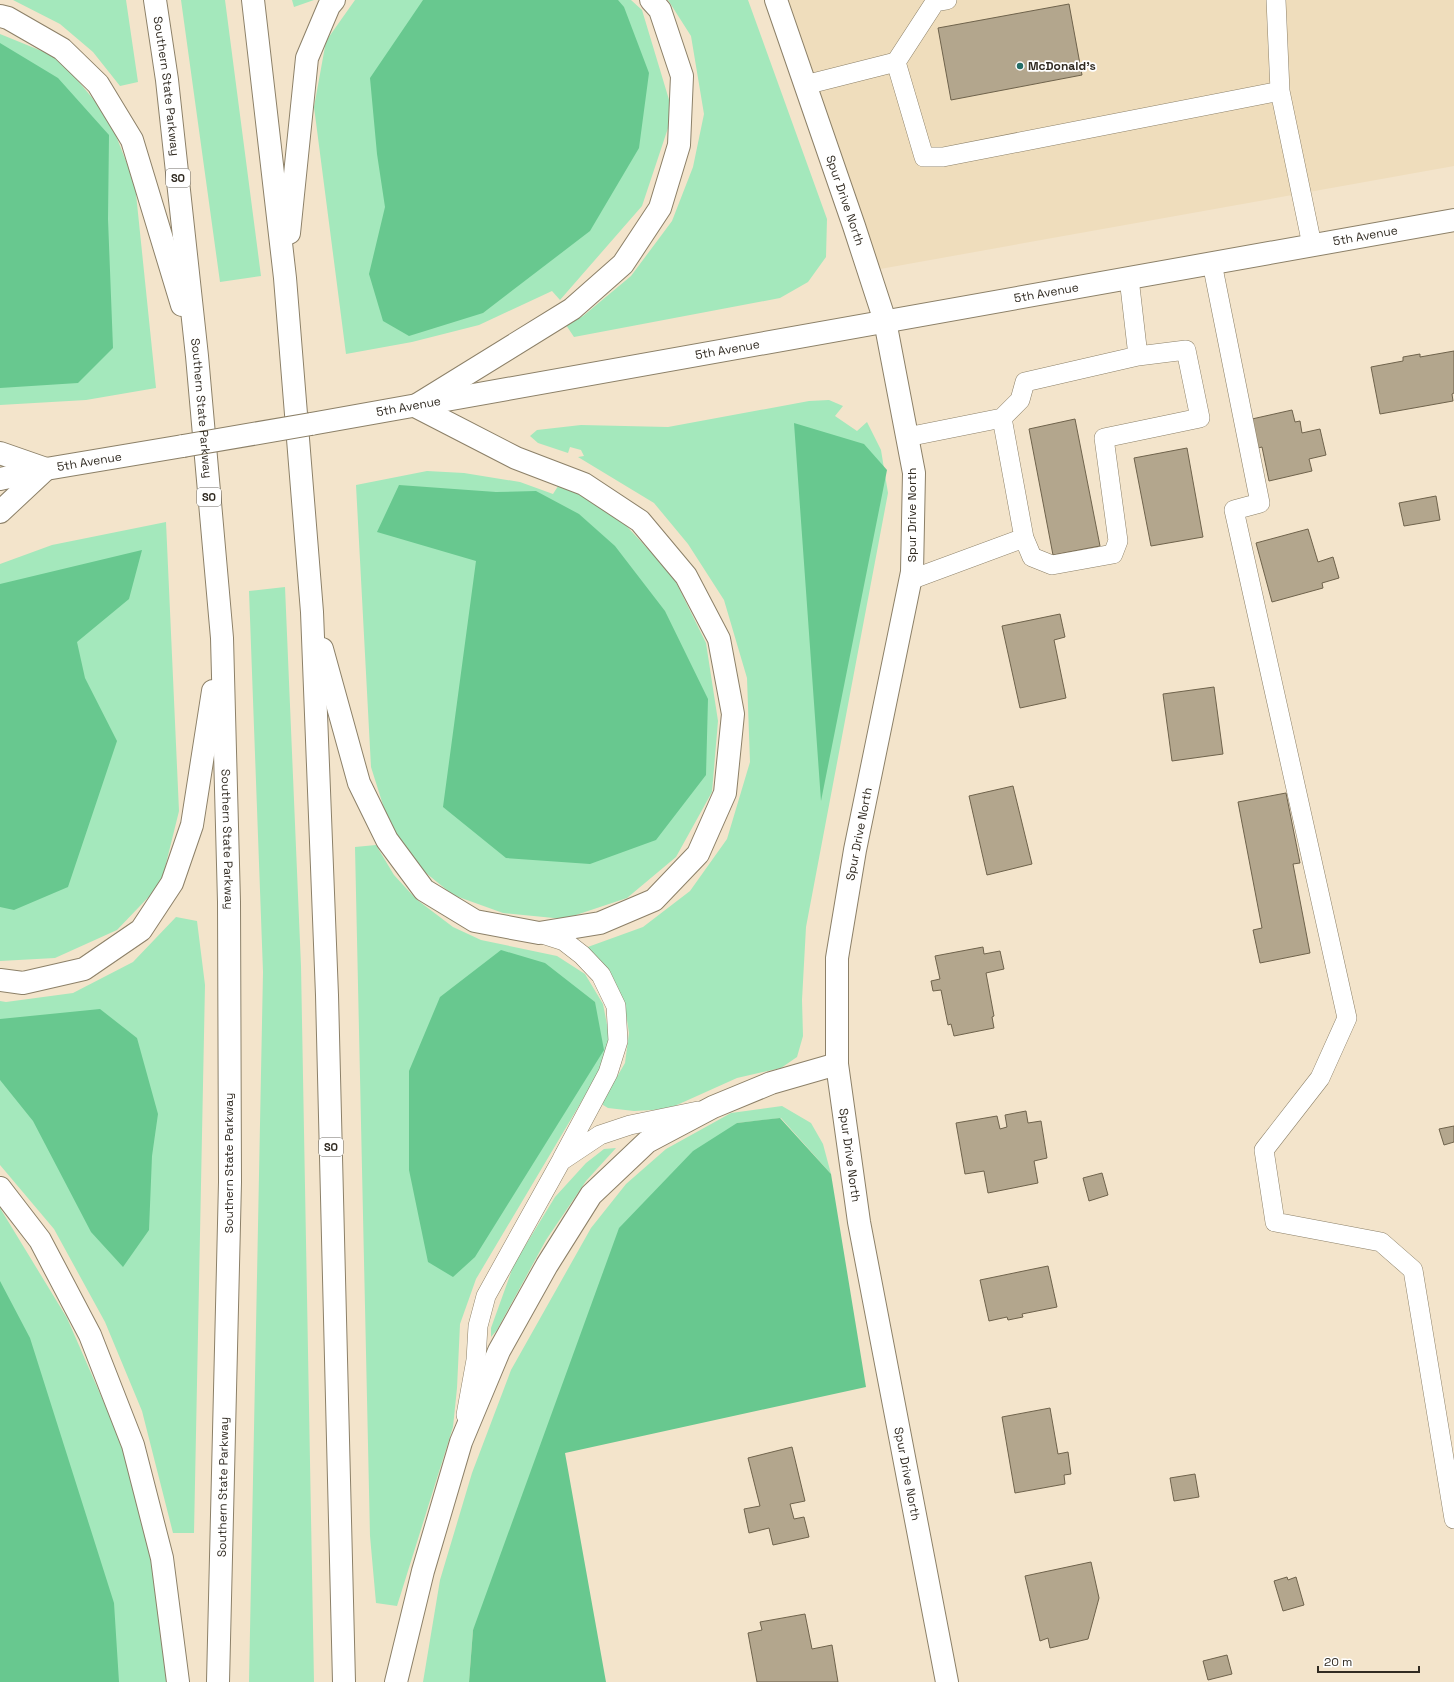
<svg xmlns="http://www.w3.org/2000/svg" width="1454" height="1682" viewBox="0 0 1454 1682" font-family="'Space Grotesk',sans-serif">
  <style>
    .built { fill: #efddbc }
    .green { fill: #a4e8bc }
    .forest { fill: #68c88f }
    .building { fill: #b3a68d; stroke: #6f634c }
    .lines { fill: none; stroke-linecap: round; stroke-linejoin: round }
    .lane-casing { stroke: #8c8068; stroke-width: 20 }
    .street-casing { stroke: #8c8068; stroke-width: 24 }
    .secondary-casing { stroke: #8c8068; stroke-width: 24 }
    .highway-casing { stroke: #8c8068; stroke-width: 24 }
    .lane { stroke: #fff; stroke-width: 19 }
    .street { stroke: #fff; stroke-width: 22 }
    .secondary { stroke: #fff; stroke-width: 22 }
    .highway { stroke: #fff; stroke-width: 22 }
    .secondary-bridge-casing { stroke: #8c8068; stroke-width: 24; stroke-linecap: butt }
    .secondary-bridge { stroke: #fff; stroke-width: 22 }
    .poi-dot { fill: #256e67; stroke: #fff; stroke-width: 1.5 }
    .labels { text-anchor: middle; stroke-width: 3.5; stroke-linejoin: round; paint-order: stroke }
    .shield { fill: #fff; stroke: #6f6b64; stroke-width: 1 }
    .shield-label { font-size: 11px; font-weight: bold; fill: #312b22 }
    .poi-label { font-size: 12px; font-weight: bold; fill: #312b22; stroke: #fff; text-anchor: start }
    .street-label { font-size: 12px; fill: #312b22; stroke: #fff }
  </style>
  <rect width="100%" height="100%" fill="#f3e4cb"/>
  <!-- built -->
  <path class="built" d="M784 0H1454V166L869 271Z"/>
  <!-- green -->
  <path class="green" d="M13 0H126L138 82 120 86 93 52 60 24Z
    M181 0H225L261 276 220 282Z
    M292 0H314L294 7Z
    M355 0H631L642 10 673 113 642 206 560 300 552 291 479 325 412 342 346 354 314 107 326 41Z
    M668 0H748L827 219 826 257 808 282 780 298 574 337 566 325 583 316 631 276 672 221 693 167 704 114 691 36Z
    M0 34 59 58 109 118 135 184 156 388 86 400 0 405Z
    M829 400 843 406 835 416 857 431 867 422 881 450 888 493 806 927 802 1000 803 1036 797 1057 781 1068 737 1078 668 1109 634 1111 608 1108 603 1105V1101L625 1063 629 1033 624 1001 585 948 643 927 690 891 727 839 750 762 747 678 724 600 688 544 654 503 578 457 584 456 581 450 570 447 568 453 538 443 530 436 537 430 581 425 668 427 809 401Z
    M427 471 464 473 520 482 553 494 560 483 620 519 673 576 706 643 718 721 712 792 676 857 627 898 564 919 503 913 453 895 416 865 389 824 371 767 356 485Z
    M166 522 179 811 161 884 117 930 55 958 0 961V564L52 545Z
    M285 587 301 966 314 1682H249L263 972 249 591Z
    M376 845 394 875 416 899 453 927 481 940 557 956 585 974 603 1004 610 1040 599 1072 476 1279 460 1324 457 1388 453 1427 397 1606 376 1603 370 1536 355 847Z
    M176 917 197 921 205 985 194 1533H173L142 1411 105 1322 54 1229 0 1165V1001L6 1002 73 993 133 962Z
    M782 1106 811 1123 823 1144 831 1174 781 1118 737 1123 473 1630 469 1682H423L440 1580 472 1473 511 1370 591 1228 626 1184 666 1149 731 1113Z
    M616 1148 586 1181 546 1240 497 1330 491 1337V1328L514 1264 555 1197 586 1163 604 1149Z
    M0 1208 67 1318 119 1437 150 1550 167 1682H0Z"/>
  <!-- forest -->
  <path class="forest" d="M423 0H618L624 7 649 73 639 148 590 231 483 313 409 336 383 321 369 274 385 207 377 154 370 78Z
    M0 43 58 78 109 135 108 219 113 348 78 383 0 388Z
    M794 423 864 444 887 470 821 801Z
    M399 485 496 492 536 491 579 514 615 546 665 611 708 699 706 775 656 840 590 864 506 858 443 807 476 561 377 532Z
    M142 550 129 599 77 642 85 678 117 741 68 887 14 910 0 907V584Z
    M501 950 545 963 595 1002 604 1050 475 1257 453 1277 428 1262 409 1170V1071L440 997Z
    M100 1009 137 1038 158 1114 152 1156 149 1230 123 1267 91 1232 33 1121 0 1080V1019Z
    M780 1118 831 1174 866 1387 565 1453 606 1682H469L473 1630 619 1228 693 1151 737 1123Z
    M0 1281 30 1338 114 1603 119 1682H0Z"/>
  <!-- building -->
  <path class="building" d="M1069 4 1082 75 951 100 938 28Z
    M1454 351V393L1452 394 1453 401 1380 414 1371 367 1403 361V357L1420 354V357Z
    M1292 410 1295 422 1300 421 1302 433 1320 429 1326 455 1309 459 1312 471 1269 481 1262 447 1258 448 1252 419Z
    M1075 419 1100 546 1053 555 1029 429Z
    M1187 448 1203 537 1151 546 1134 458Z
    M1436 496 1440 520 1404 526 1399 503Z
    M1308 529 1318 562 1333 557 1339 578 1322 583 1323 588 1272 602 1256 543Z
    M1060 614 1065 637 1054 640 1066 698 1020 708 1002 626Z
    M1214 687 1223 754 1172 761 1163 694Z
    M1013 786 1032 864 987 875 969 796Z
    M1286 793 1300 863 1293 864 1310 953 1260 963 1253 930 1262 928 1238 802Z
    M983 947 984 954 1000 951 1004 969 986 973 994 1016 992 1017 994 1028 954 1036 951 1024 948 1025 941 990 933 991 931 981 940 979 935 956Z
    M1026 1111 1028 1123 1041 1121 1047 1158 1034 1161 1038 1183 988 1193 984 1171 965 1174 956 1123 997 1116 1000 1129 1007 1127 1005 1115Z
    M1454 1126V1142L1444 1145 1439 1129Z
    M1102 1173 1108 1195 1089 1201 1083 1178Z
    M1048 1266 1057 1307 1022 1314 1023 1317 1008 1320 1007 1317 989 1321 980 1280Z
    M1050 1408 1058 1454 1068 1452 1071 1474 1064 1475 1065 1484 1015 1493 1002 1417Z
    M792 1447 805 1501 790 1504 794 1519 804 1517 809 1537 773 1545 769 1528 749 1533 744 1509 760 1506 748 1458Z
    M1195 1474 1199 1497 1174 1501 1170 1478Z
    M1091 1562 1099 1598 1088 1639 1050 1648 1048 1638 1040 1641 1025 1576Z
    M1287 1577 1288 1580 1296 1577 1304 1605 1283 1611 1274 1581Z
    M805 1614 812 1649 832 1645 838 1682H757L748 1633 762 1630 760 1622Z
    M1227 1655 1232 1674 1208 1680 1203 1661Z"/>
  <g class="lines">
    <defs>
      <path id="lane" d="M1276 0 1280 91
        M896 62 935 2 947 0
        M805 85 896 62 924 157H943L1280 91 1312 245
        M1212 263 1260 503 1234 510 1347 1018 1320 1078 1264 1150 1275 1222 1381 1242 1413 1270 1454 1519
        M1002 418 1024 538 1032 557 1052 565 1113 554 1118 541 1104 438 1200 418 1186 350 1138 356
        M907 437 1002 418 1020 400 1025 382 1138 356 1129 278
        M910 580 1024 538
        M539 933 564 941 582 955 601 975 616 1006 618 1041 608 1073 562 1159
        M466 1415 476 1360 478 1326 486 1296 561 1161 600 1135 630 1125 698 1111"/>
      <g id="street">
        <path id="s1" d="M776 0 854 226 885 321 914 473 912 572 855 850 837 958V1064L859 1222 947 1682"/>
      </g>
      <g id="secondary">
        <path id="s2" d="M311 424 1454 220"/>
        <path id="s3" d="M0 479 46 469 183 446"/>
      </g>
      <g id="highway">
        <path id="s4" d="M155 0 167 80 197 356 222 638 229 902 230 1182 218 1682"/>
        <path d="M253 0 285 278 312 612 327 995 344 1682"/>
        <path d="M0 16 8 18 62 49 98 84 132 140 182 305"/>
        <path d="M289 233 307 58 329 6 334 0"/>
        <path d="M415 406 572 309 623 264 660 208 679 145 682 76 660 10 651 0"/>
        <path d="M0 453 46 469 0 512"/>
        <path d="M322 649 359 783 387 840 424 890 475 921 539 933 600 923 654 900 698 854 725 793 733 714 719 639 686 576 640 521 584 484 516 458 415 406"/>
        <path d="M0 980 23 983 84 969 141 930 172 883 192 825 213 691"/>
        <path d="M0 1188 40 1240 90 1335 133 1445 162 1558 178 1682"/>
        <path d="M396 1682 423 1571 461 1442 499 1351 547 1265 591 1195 647 1142 713 1107 771 1083 837 1064"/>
      </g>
    </defs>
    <!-- lane casing -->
    <use href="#lane" class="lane-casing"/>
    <!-- street casing -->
    <use href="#street" class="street-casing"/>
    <!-- secondary casing -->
    <use href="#secondary" class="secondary-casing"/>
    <!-- highway casing -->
    <use href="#highway" class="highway-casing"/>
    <!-- lane -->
    <use href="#lane" class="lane"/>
    <!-- street -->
    <use href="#street" class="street"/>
    <!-- secondary -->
    <use href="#secondary" class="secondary"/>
    <!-- highway -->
    <use href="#highway" class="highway"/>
    <defs>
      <path id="secondary-bridge" d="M183 446 311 424"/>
    </defs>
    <!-- secondary-bridge casing -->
    <use href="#secondary-bridge" class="secondary-bridge-casing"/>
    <!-- secondary-bridge -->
    <use href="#secondary-bridge" class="secondary-bridge"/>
  </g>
  <!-- markers -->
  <circle class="poi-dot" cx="1020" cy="66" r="4"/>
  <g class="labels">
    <!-- shield labels -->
    <g class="shield">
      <rect x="166" y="169" width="24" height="18" rx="3"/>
      <rect x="197" y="488" width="24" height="18" rx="3"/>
      <rect x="319" y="1138" width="24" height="18" rx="3"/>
    </g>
    <g class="shield-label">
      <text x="178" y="182">SO</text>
      <text x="209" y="501">SO</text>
      <text x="331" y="1151">SO</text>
    </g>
    <!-- poi labels -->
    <g class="poi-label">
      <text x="1028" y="70">McDonald's</text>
    </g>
    <!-- street labels -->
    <g class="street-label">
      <text dy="4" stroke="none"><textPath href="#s4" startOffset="87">Southern State Parkway</textPath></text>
      <text dy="4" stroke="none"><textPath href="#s1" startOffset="212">Spur Drive North</textPath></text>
      <text dy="4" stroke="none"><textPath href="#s2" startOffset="1071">5th Avenue</textPath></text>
      <text dy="4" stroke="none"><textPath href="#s2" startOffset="747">5th Avenue</textPath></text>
      <text dy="4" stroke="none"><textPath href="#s2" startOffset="423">5th Avenue</textPath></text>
      <text dy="4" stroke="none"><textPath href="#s2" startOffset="99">5th Avenue</textPath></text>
      <text dy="4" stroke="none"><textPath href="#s4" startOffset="411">Southern State Parkway</textPath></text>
      <text dy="4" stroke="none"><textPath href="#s3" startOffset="91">5th Avenue</textPath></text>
      <text transform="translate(912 515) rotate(-90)" y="4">Spur Drive North</text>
      <text transform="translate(859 834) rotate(-79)" y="4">Spur Drive North</text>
      <text dy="4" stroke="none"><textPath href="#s4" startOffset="843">Southern State Parkway</textPath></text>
      <text dy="4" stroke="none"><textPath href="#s1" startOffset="1184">Spur Drive North</textPath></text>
      <text transform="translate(229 1163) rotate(-90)" y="4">Southern State Parkway</text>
      <text dy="4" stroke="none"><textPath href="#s1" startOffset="1508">Spur Drive North</textPath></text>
      <text transform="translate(223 1487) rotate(-89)" y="4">Southern State Parkway</text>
    </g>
  </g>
  <!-- scale -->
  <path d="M1318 1666v6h101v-6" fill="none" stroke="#312b22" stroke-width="2"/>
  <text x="1324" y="1666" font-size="12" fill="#312b22" stroke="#ffffff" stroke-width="3" paint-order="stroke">20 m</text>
</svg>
